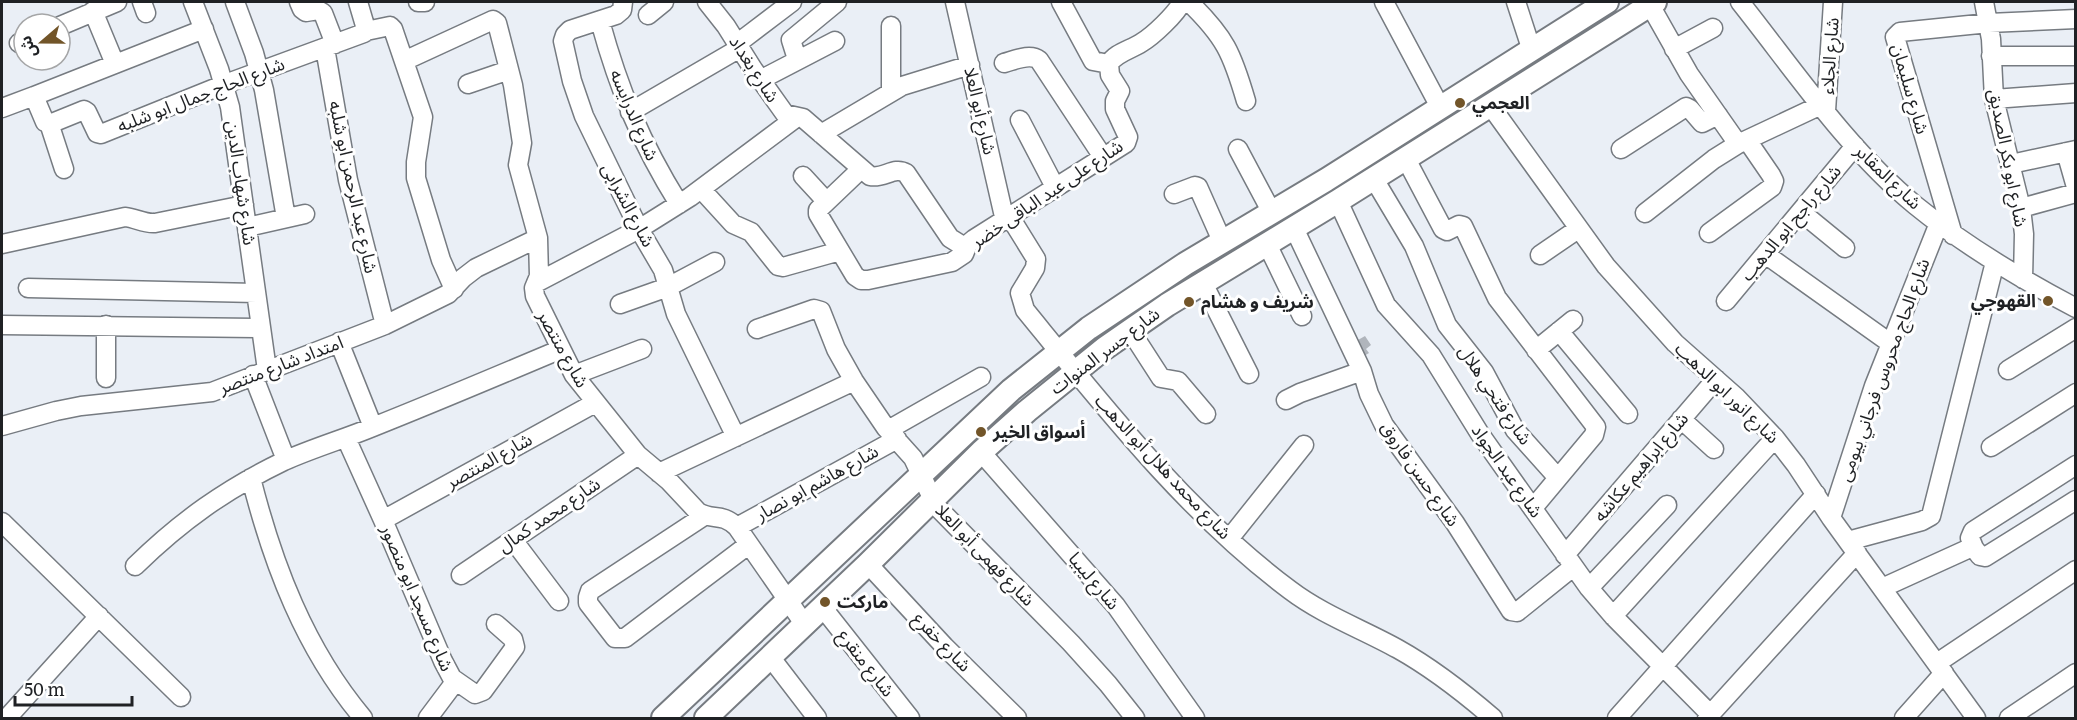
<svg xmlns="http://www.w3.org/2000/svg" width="2077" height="720" viewBox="0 0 2077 720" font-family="Literata,'Noto Sans Arabic',serif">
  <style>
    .building { fill: #b0b5bc }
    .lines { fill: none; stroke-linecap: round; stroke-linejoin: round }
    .minor-casing { stroke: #767b81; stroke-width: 21 }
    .tertiary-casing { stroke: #767b81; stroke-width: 26 }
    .minor { stroke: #fff; stroke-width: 18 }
    .tertiary { stroke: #fff; stroke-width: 22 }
    .poi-dot { fill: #725529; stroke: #fff; stroke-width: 2 }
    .labels { text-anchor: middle; stroke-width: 6; stroke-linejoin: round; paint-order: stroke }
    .street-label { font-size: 18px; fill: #1f2124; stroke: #fff }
    .poi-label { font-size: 18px; font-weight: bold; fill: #1f2124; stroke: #fff; text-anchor: start }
  </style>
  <rect width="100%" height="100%" fill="#eaeff6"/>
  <!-- building -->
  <path class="building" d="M1365 336 1371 345 1366 349 1369 353 1359 359 1351 344Z"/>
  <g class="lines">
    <defs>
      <path id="minor" d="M142 2 146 13
        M193 2 219 69 230 107 267 370
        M235 2 254 53 264 90 286 218
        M299 2 302 9 306 12 318 10 323 13 335 44
        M418 2H425
        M623 2 622 10 616 15 570 30 565 35 563 41 572 81 584 116 639 229 663 270 676 314 736 437
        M707 2 726 26 753 69 785 114 803 118 870 176C884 179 894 166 906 173L950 238 966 248
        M955 2 1005 221
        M1061 2 1093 61 1109 64
        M1189 2C1225 37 1232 53 1246 101
        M1384 2 1440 107
        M1516 2 1531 48
        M1740 2C1794 70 1847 149 1915 205 1964 245 2019 278 2076 308
        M1984 2 1991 39 1994 99 2021 208 2024 234 2023 279
        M1650 5 1689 74 1738 144
        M93 11 115 64
        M648 15 664 2
        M600 21C619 90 641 143 679 204
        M60 26 117 2
        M891 26V91
        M366 31 390 26 393 29 423 117 416 162V178L441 260 454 289
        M19 43 24 41
        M738 43 792 2
        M325 48 348 180 385 325
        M1674 49 1713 28
        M1991 56H2076
        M797 59 791 40 837 2
        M404 61 493 20 497 23 513 85 522 143 518 165 538 238 539 276 534 288 535 296 574 375 638 455 669 481 698 512C713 521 721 512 737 527L805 625
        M1004 63C1015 60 1030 53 1039 60L1103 157
        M760 80 835 41
        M468 84 509 70
        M34 96 204 29
        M1994 99 2076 93
        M1490 105 1606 266 1675 343 1736 397 1775 438 1796 465 1831 518 1976 718
        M2 108 34 96 45 122 52 123 84 110 87 112 97 133 101 134 225 84 364 33 366 29 358 2
        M1826 111 1833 2
        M630 112 740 48
        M1020 120 1055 187
        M49 123 64 169
        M821 134 902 86 970 65
        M1238 149 1271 211
        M1621 149 1686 107 1690 109 1702 123 1718 115
        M2066 152 2076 187
        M1406 159 1443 229 1447 231 1459 225 1463 226 1497 298 1596 427 1594 435 1533 508
        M2011 164 2076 150
        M861 169 818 210V214L855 276 861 280H868L952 262 964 254 968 244 974 239 1126 143 1128 137 1115 109V101L1120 91 1110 75 1109 64C1115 53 1130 50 1141 43 1153 36 1176 14 1182 2
        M803 176 826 201
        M1374 179 1414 246 1447 325 1484 372 1515 430 1558 478
        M701 189 733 224 751 232 778 266 783 267 840 251
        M1174 194 1195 186 1198 187 1222 241
        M1338 201 1386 305 1431 355 1480 434 1589 588 1613 616 1711 715
        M2021 208 2076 193
        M1801 212 1845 248
        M1645 213 1714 159 1738 144 1821 105
        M1010 217 1036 259 1035 268 1020 293 1025 310C1105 408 1188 514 1290 590 1323 615 1362 629 1398 649 1432 668 1464 693 1493 718
        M247 227 305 214
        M1294 228 1362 371 1369 394 1384 425 1455 523 1511 611 1517 612 1573 567
        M1709 233 1772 187 1774 181 1771 175 1747 140
        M1953 235 1895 37 1900 32 1989 23 2076 19
        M2 244 125 217C136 218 144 224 155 223L244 205
        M1267 244 1302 316
        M1765 254 1890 343
        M1540 255 1578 229
        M536 283 639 229 690 197 797 117
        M1203 283 1249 374
        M28 288 256 293
        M1726 301 1855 146
        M620 304 668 287 715 262
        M2 325 261 328
        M757 329 814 309 821 311 836 349 854 381 886 428 913 458 936 506 1071 643 1108 684 1135 718
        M1130 330 1161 378 1178 381 1206 414
        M1559 331 1628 414
        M339 342 373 427
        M1536 350 1573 320
        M2008 370 2076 328
        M253 375 286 460
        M574 375 642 349
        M106 378V325
        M1286 400 1300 393 1362 371
        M1681 419 1714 449
        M2 426 56 411 81 406 212 392 385 325 448 294 463 278 476 268 538 238
        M888 430 981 377
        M346 438 383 520 443 661 452 678 475 694 483 691 515 647 513 639 496 624
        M1991 447 2076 393
        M981 452 1116 606 1195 718
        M659 473 854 381
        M251 478C273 565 305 649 363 718
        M704 516 590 591 588 597V603L615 638H625L748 545
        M1831 518 1874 386 1939 223
        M383 520 595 403
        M2 522 181 697
        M737 527 897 439
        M1229 539 1304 445
        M513 540 559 601
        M1848 541 1922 521 1931 516 1995 262
        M1974 548 1970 538 1973 531 2076 465
        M1565 555 1716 379
        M868 564 945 647 1017 718
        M135 566C181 521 226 489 284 461 313 448 344 439 373 427 436 402 497 376 559 350
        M461 575 638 455
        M1589 588 1667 505
        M1882 588 1970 548H1974L1980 556 1985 557 2076 500
        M823 608 910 718
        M1613 616 1775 438
        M771 658 817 718
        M1937 663 2076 570
        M7 718 99 616
        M428 718 455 682
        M1617 718 1816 494
        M1707 718 1857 553
        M1904 718 1944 673
        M2009 718 2076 673"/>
      <path id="tertiary" d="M663 718 1011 390 1089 328 1185 264 1326 180 1607 2
        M706 718 868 564 981 452 1027 411 1105 348 1167 305 1338 201 1655 2"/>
    </defs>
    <!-- minor casing -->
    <use href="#minor" class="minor-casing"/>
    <!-- tertiary casing -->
    <use href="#tertiary" class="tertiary-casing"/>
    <!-- minor -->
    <use href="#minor" class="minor"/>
    <!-- tertiary -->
    <use href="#tertiary" class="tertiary"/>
  </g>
  <!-- markers -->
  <g class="poi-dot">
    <circle cx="1460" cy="103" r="6"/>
    <circle cx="2048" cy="301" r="6"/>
    <circle cx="1189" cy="302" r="6"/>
    <circle cx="981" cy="432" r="6"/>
    <circle cx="825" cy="602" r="6"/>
  </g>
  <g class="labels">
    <!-- street labels -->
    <g class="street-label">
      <text transform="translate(1830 56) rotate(-86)" y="6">شارع الجلاء</text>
      <text transform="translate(754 69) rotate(57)" y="6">شارع بغداد</text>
      <text transform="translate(1910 89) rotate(74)" y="6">شارع سليمان</text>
      <text transform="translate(201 95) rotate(-21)" y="6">شارع الحاج جمال ابو شلبه</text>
      <text transform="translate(980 111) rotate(77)" y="6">شارع أبو العلا</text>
      <text transform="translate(634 115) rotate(67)" y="6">شارع الدرايسه</text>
      <text transform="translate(2008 158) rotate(79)" y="6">شارع ابو بكر الصديق</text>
      <text transform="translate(1888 177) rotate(44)" y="6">شارع المقابر</text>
      <text transform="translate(241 183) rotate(82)" y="6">شارع شهاب الدين</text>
      <text transform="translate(353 187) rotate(78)" y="6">شارع عبد الرحمن ابو شلبه</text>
      <text transform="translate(1047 194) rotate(-34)" y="6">شارع على عبد الباقى خضر</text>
      <text transform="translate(628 205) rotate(62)" y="6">شارع الشرابى</text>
      <text transform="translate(1791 223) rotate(-50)" y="6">شارع راجح ابو الدهب</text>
      <text transform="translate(563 349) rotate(61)" y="6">شارع منتصر</text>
      <text transform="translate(1105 351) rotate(-37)" y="6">شارع جسر المنوات</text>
      <text transform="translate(281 365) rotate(-21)" y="6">امتداد شارع منتصر</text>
      <text transform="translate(1884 370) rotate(-70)" y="6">شارع الحاج محروس فرجاني بيومى</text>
      <text transform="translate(1727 393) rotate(44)" y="6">شارع انور ابو الدهب</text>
      <text transform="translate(1495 395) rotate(56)" y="6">شارع فتحي هلال</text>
      <text transform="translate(489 461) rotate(-29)" y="6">شارع المنتصر</text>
      <text transform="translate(1163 467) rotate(47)" y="6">شارع محمد هلال أبو الدهب</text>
      <text transform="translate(1641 467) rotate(-50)" y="6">شارع ابراهيم عكاشه</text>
      <text transform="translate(1507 471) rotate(55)" y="6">شارع عبد الجواد</text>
      <text transform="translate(1420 474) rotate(55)" y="6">شارع حسن فاروق</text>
      <text transform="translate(817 483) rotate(-29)" y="6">شارع هاشم ابو نصار</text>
      <text transform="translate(549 515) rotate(-34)" y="6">شارع محمد كمال</text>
      <text transform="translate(985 555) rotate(46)" y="6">شارع فهمى أبو العلا</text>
      <text transform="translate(1094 581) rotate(50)" y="6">شارع ليبيا</text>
      <text transform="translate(417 598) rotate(67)" y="6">شارع مسجد ابو منصور</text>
      <text transform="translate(942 642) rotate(46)" y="6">شارع خفرع</text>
      <text transform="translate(866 663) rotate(52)" y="6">شارع منقرع</text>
    </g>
    <!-- poi labels -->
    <g class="poi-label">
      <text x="1472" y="109">العجمي</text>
      <text x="2036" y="307" text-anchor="end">القهوجي</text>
      <text x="1201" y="308">شريف و هشام</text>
      <text x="993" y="438">أسواق الخير</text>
      <text x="837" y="608">ماركت</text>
    </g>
  </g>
  <!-- border -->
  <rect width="2077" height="720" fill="none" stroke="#1f2124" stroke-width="6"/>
  <!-- north arrow -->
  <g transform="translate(42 42) rotate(250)"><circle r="28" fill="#ffffff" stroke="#a5a6a7" stroke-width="1.5"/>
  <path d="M0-4.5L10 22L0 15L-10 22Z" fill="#725529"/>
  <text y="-9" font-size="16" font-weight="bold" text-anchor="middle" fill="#1f2124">ش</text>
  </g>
  <!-- scale -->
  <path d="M15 696v9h117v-9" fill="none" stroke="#1f2124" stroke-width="3"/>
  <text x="24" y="696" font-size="18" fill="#1f2124" stroke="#ffffff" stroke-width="4.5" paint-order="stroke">50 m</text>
</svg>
